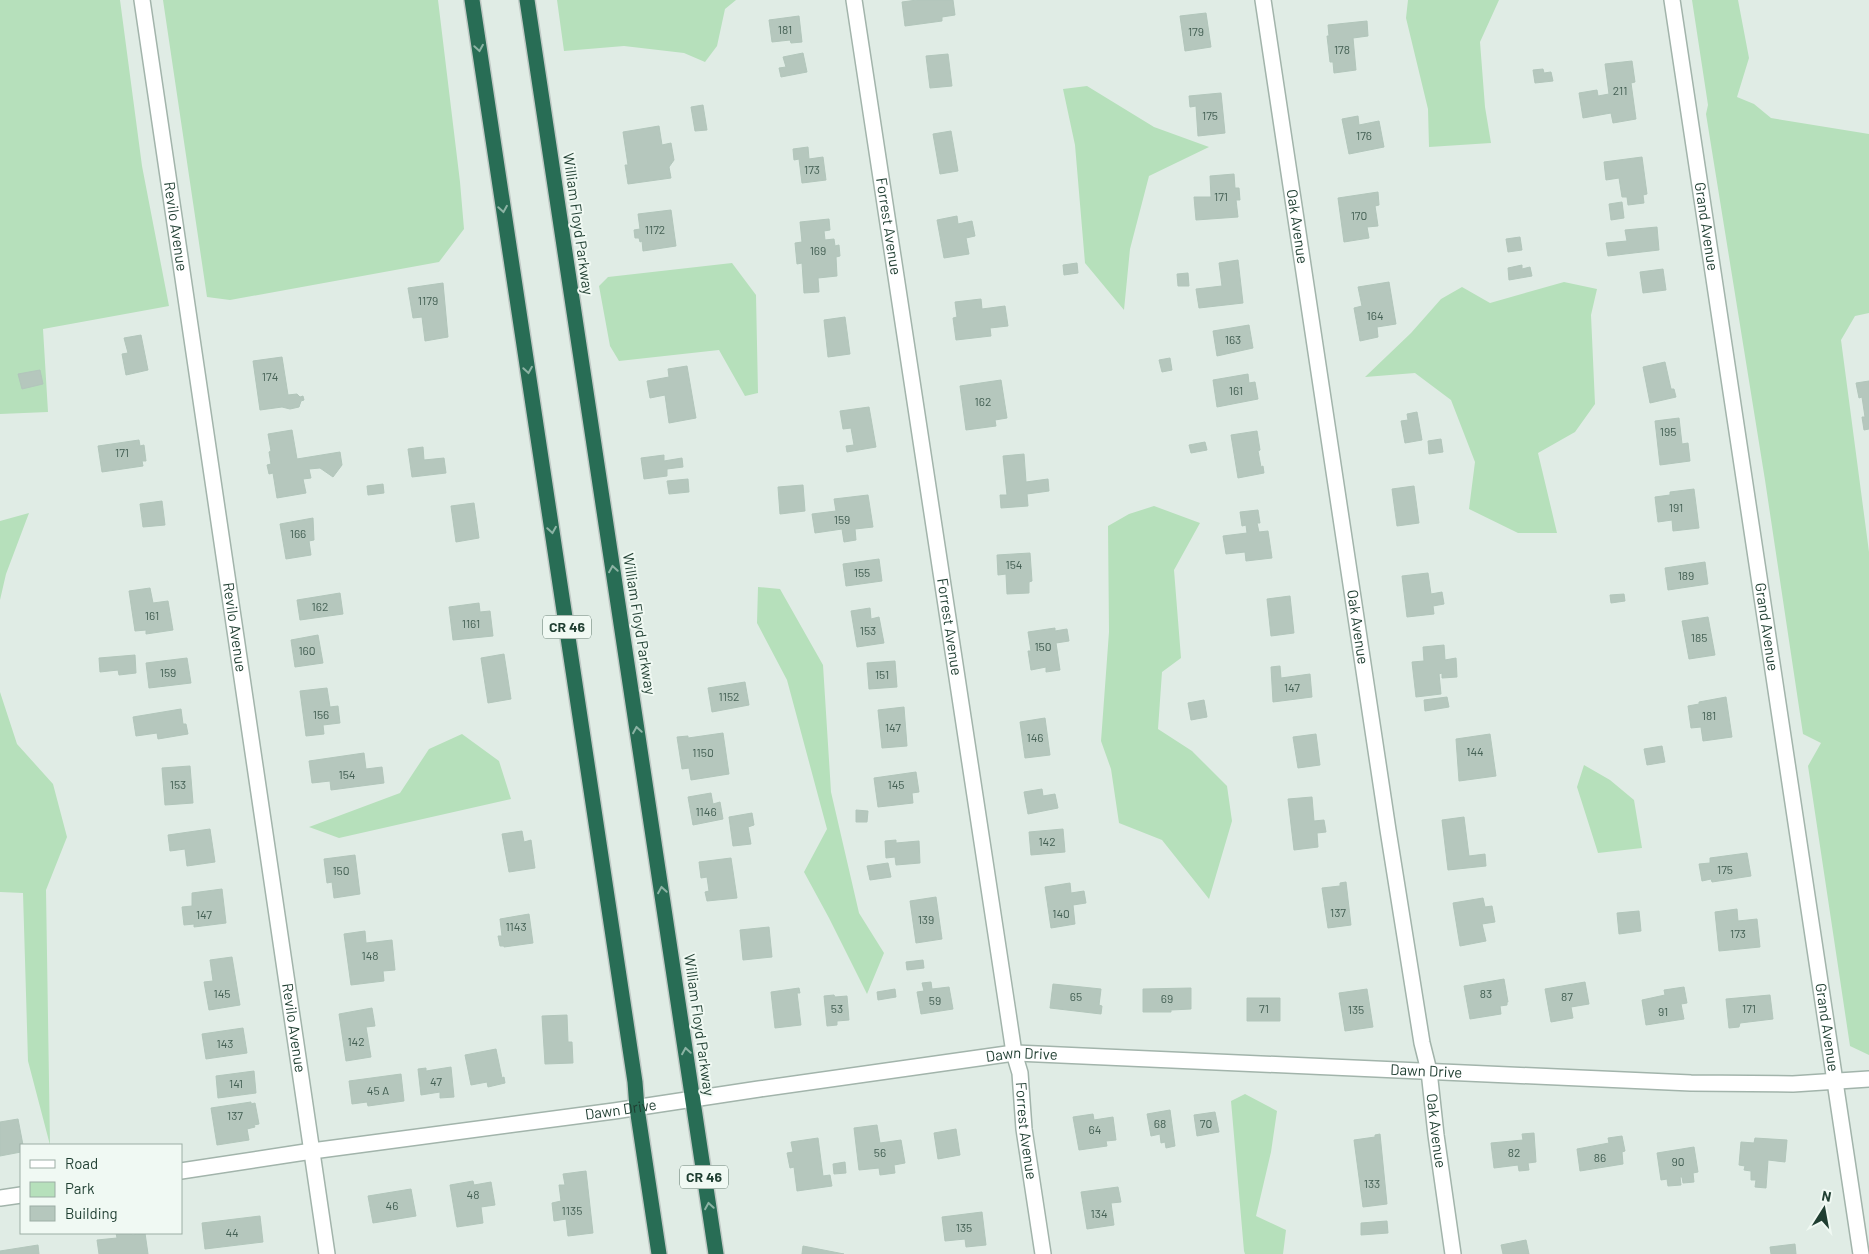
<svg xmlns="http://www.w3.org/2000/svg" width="1869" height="1254" viewBox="0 0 1869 1254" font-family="Barlow,sans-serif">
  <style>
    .green { fill: #b6e0bb }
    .building { fill: #b5c7bd; stroke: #b2c6bb }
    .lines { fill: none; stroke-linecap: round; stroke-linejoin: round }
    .minor-casing { stroke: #a2b4ab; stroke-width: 18 }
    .highway-casing { stroke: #c0c9c5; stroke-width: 18 }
    .minor { stroke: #fff; stroke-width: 15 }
    .highway { stroke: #286d55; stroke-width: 15 }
    .oneway { stroke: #8cb3a4 }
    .labels { text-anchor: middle; stroke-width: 4; stroke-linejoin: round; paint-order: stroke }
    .number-label { font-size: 12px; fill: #446054 }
    .shield { fill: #f0f9f3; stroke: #5e766b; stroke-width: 1 }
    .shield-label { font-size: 14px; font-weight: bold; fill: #1f3e31 }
    .street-label { font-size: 15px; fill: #1f3e31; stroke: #f0f9f3 }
  </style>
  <rect width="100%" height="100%" fill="#e0ece5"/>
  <!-- green -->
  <path class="green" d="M0 0H120L142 166 169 306 43 329 48 412 0 414Z
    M163 0H438L460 182 464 229 439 262 230 300 207 297Z
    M557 0H736L725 9 717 46 705 62 684 53 624 46 564 51Z
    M1408 0H1499L1480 42 1485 107 1491 143 1429 147 1428 109 1406 18Z
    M1692 0H1738L1749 58 1737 97 1754 104 1771 118 1869 134V313L1855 316 1841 340 1869 552V1055L1850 1046 1808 766 1821 743 1803 734 1765 480 1706 114 1708 105Z
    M1087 86 1154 127 1209 147 1149 176 1130 249 1124 310 1085 263 1075 145 1063 89Z
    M732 263 756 295 758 393 745 396 719 350 619 361 610 346 599 286 608 277Z
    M1564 282 1597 289 1591 315 1595 404 1575 432 1538 453 1557 533H1518L1469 509 1475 462 1451 400 1415 373 1365 377 1411 333 1441 299 1462 287 1490 303Z
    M1154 506 1200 523 1174 570 1181 658 1162 672 1158 729 1192 751 1227 786 1232 821 1209 899 1162 840 1119 823 1111 769 1101 741 1109 632 1108 526 1129 514Z
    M29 513 6 574 0 600V521Z
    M758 587 780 589 823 665 831 792 859 913 884 953 867 994 829 918 804 872 827 829 787 680 757 623Z
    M0 692 17 744 53 784 67 837 46 890 50 1145 28 1061 23 893 0 892Z
    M462 734 499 761 511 799 339 838 309 827 400 793 429 749Z
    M1584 765 1610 780 1634 800 1642 848 1598 853 1577 787Z
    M1245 1094 1277 1111 1271 1152 1256 1216 1286 1230 1283 1254H1245L1244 1251 1231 1101Z"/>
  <!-- building -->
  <path class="building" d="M917 0H953L955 15 942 17V21L905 26 902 2Z
    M1206 13 1211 47 1185 51 1180 16Z
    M799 16 802 42 791 43 790 40 772 42 769 20Z
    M1367 21 1368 36 1353 38 1356 70 1334 73 1333 62H1330L1327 36H1329L1328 25Z
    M803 53 807 72 781 77 779 68 786 67 783 57Z
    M948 54 952 86 930 88 926 56Z
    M1632 61 1635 82 1631 83 1636 119 1613 123 1611 113 1583 118 1579 93 1597 90 1598 96 1609 94 1605 64Z
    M1543 69 1544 73 1551 72 1553 81 1535 83 1533 70Z
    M1221 93 1225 133 1198 136 1196 106 1190 107 1189 96Z
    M703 105 707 130 695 131 691 107Z
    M1358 116 1359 125 1379 121 1384 147 1349 154 1342 119Z
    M659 126 662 145 671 143 674 160 669 167 671 178 628 184 625 165H628L623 132Z
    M951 131 958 171 940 174 933 134Z
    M808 147 809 159 823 157 826 180 802 183 799 159 794 160 793 149Z
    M1642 157 1647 194 1643 195 1644 203 1628 205 1627 197H1622L1619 178 1606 180 1604 162Z
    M1234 174 1235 188H1239L1240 200H1236L1238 217 1196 220 1194 197H1211L1210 176Z
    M1378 192 1379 205 1375 206 1378 226 1367 227 1369 238 1344 242 1338 198Z
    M1622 202 1624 218 1611 220 1609 204Z
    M671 210 676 246 643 251 642 241 640 242 639 238H635L634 230 640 229 638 214Z
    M957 216 958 224 972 221 975 236 966 238 969 254 944 258 937 220Z
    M829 219 830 230 824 231 825 240 834 239 835 246 839 245 840 256 836 257 837 276 818 278 819 292 804 293 802 263 797 264 795 243 802 242 800 222Z
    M1657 227 1659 250 1608 256 1606 243 1627 241 1625 230Z
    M1520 237 1522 250 1508 252 1506 239Z
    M1238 260 1243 303 1199 308 1196 289 1222 286 1219 263Z
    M1077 263 1078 273 1064 275 1063 265Z
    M1522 265V269L1530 267 1532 276 1509 280 1508 268Z
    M1663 269 1666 290 1643 293 1640 272Z
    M1188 273 1189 286H1178L1177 274Z
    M1389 282 1396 324 1377 327 1378 337 1360 341 1354 308 1362 306 1358 287Z
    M443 283 448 337 425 341 422 317 413 318 408 288Z
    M981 299 982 309 1005 306 1008 326 990 328 991 336 956 340 953 318 957 317 955 302Z
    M845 317 850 354 828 357 824 320Z
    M1249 325 1253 348 1217 356 1213 331Z
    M141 335 148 370 126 375 122 354 128 353 124 338Z
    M282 357 288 395 297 394 300 397 303 396 304 400 301 401 299 407 290 409 282 407 260 410 253 361Z
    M1170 358 1172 370 1162 372 1159 360Z
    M1665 362 1671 389H1674L1676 397 1650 403 1643 367Z
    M687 366 696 418 669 423 665 395 650 398 647 381 669 377 668 369Z
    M40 370 43 384 22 389 18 374Z
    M1248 374 1249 383 1255 382 1258 399 1217 407 1213 380Z
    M1001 380 1007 418 995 420 996 426 966 430 960 386Z
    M1869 381V429L1864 430 1862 417H1865L1862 397 1859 398 1856 383Z
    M869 407 876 447 847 452 846 446 854 445 851 428 843 429 840 411Z
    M1417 412 1422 440 1405 443 1401 421 1408 420 1407 414Z
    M1679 418 1682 444 1688 443 1690 461 1660 465 1655 421Z
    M292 430 297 459 340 452 342 465 333 477 320 468 309 469 311 478 303 479 306 493 277 498 273 473 269 474 267 465 271 464 269 452 271 451 268 434Z
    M1257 431 1260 450 1258 451 1261 467 1263 466 1264 473 1238 478 1231 435Z
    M1441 439 1443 452 1429 454 1428 441Z
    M139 440 140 446 144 445 146 461H142L143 466 102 472 98 446Z
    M1205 442 1207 450 1191 453 1189 445Z
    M423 447 424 460 444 458 446 473 412 477 408 449Z
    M1024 454 1026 482 1048 479 1049 491 1027 494 1028 506 1001 508 1000 495H1007L1003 456Z
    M664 455V461L682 458 683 467 667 469V476L644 479 641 458Z
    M688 479 689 492 669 494 667 481Z
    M383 484 384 493 368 495 367 486Z
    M803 485 805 511 780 514 778 487Z
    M1414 486 1419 523 1397 526 1392 489Z
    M1694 489 1699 528 1673 531 1672 520 1658 522 1655 497 1670 495V492Z
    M868 495 873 527 855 529 856 540 844 542 842 529 815 533 812 514 836 511 834 499Z
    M162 501 165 525 143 527 140 504Z
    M474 503 479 538 456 542 451 506Z
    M1258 510 1260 523H1257L1259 532 1268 531 1272 558 1246 561 1245 552 1226 554 1223 536 1247 533 1246 525 1242 526 1240 512Z
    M313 518 314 540 309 541 311 555 286 559 280 524Z
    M1030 553 1032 581 1029 582V593L1007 594 1006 574 998 575 997 555Z
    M879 559 882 581 846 586 843 564Z
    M1705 562 1708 584 1668 590 1665 568Z
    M1428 573 1431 594 1442 592 1444 604 1433 606 1434 614 1407 617 1402 576Z
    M150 588 153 603 168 601 173 630 146 634V630L135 631 129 591Z
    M340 593 343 614 300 620 297 600Z
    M1624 594 1625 601 1611 603 1610 595Z
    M1290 596 1294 633 1271 636 1267 599Z
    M479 603 480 612 490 611 493 636 453 640 449 607Z
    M870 608 871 619 879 617 884 643 857 647 851 611Z
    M1708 617 1715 655 1689 659 1682 621Z
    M1055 628V631L1067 629 1069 641 1056 643 1060 670 1046 672V667L1031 670 1028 651H1031L1028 632Z
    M318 635 323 663 295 667 291 640Z
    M1444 645 1445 660 1456 658 1457 677 1442 678V673L1439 674 1441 694 1416 697 1412 662 1424 661 1423 647Z
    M504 654 511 699 488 703 481 658Z
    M135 655 136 673 119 675 118 670 100 672 99 658Z
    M187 658 191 683 149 688 146 663Z
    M895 661 897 687 869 689 867 663Z
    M1280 666 1281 678 1310 674 1312 697 1273 702 1271 667Z
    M745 682 749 705 712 712 708 688Z
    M327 688 330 707 338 706 340 723 323 725 324 734 306 736 300 691Z
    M1447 697 1449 707 1425 711 1424 700Z
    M1726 697 1732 737 1703 741 1701 727 1691 728 1688 706 1699 704V702Z
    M1204 700 1207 717 1191 720 1188 703Z
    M904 707 907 746 882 748 878 710Z
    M181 709 183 724H186L188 734 158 739 157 733 136 736 133 717Z
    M1045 718 1050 755 1025 758 1020 722Z
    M723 733 729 774 691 780 689 768 682 769 677 737 688 736V738Z
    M1316 734 1320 765 1298 768 1293 737Z
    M1490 734 1496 776 1459 781 1456 739Z
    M1662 746 1665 762 1647 765 1644 749Z
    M364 753 366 769 382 767 384 783 331 790 330 781 312 783 309 761Z
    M190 766 193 803 165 805 162 768Z
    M916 772 919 792 912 793 913 803 878 807 874 778Z
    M1042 789 1043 796 1055 794 1058 808 1028 814 1024 792Z
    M711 793 713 804 720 802 723 819 693 825 688 797Z
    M1312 797 1314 821 1324 820 1326 832 1317 833 1318 847 1294 850 1288 799Z
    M856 810 868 811 867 822H856Z
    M752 813 754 825 748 827 751 844 733 846 729 817Z
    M1464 817 1469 856 1485 854 1486 866 1448 870 1442 820Z
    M210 829 215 862 187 866 185 849 170 851 168 835Z
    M1063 829 1065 852 1031 855 1029 832Z
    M522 831 524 842 531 840 535 868 509 872 502 834Z
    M896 840V843L919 841 920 863 896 865 895 857 886 858 885 841Z
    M1747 853 1751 876 1712 882 1711 879 1702 881 1699 864 1710 863V858Z
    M355 855 360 894 334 898 332 882 327 883 324 859Z
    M731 858 737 898 707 901 705 892 709 891 707 877 701 878 699 862Z
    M888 863 891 877 870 880 867 866Z
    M1346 882 1351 925 1328 928 1322 888 1340 886V883Z
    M1070 883 1071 893 1084 891 1086 903 1073 905 1075 924 1051 928 1045 887Z
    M222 889 226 923 194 927V924L184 925 182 907 192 906V893Z
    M936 897 942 939 916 943 910 901Z
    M1483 898 1485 907 1492 906 1495 922 1482 924 1486 941 1460 946 1453 903Z
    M1737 909 1738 921 1757 919 1760 947 1719 951 1715 912Z
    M1639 911 1641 931 1619 934 1617 913Z
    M529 914 533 943 504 947V946H500L498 936H502L500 919Z
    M769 927 772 957 743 960 740 930Z
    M365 931 366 943 392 940 395 970 383 971 384 981 351 985 344 934Z
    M232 957 240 1005 209 1010 204 982 213 981 210 960Z
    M923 960 924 968 907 970 906 962Z
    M1504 979 1508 1002H1507V1005L1500 1006 1501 1014 1470 1019 1464 986Z
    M931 982 932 989 949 987 953 1009 921 1014 917 992 924 991 922 983Z
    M1585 982 1589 1004 1571 1007 1573 1018 1551 1022 1545 989Z
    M1053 984 1101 989 1099 1005 1102 1006 1101 1014 1050 1008Z
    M1684 987 1687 1003 1681 1004 1684 1019 1646 1025 1642 1000 1665 995 1664 990Z
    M799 988 800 993H797L801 1025 775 1028 771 992Z
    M1191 988V1009L1171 1010V1012H1143V989Z
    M895 989 896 997 878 1000 877 992Z
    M1367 989 1373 1027 1345 1031 1339 993Z
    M834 995 835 997 847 996 849 1020 837 1021V1025L827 1026 824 996Z
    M1770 995 1773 1019 1740 1023 1739 1027 1729 1028 1726 999Z
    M1247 998H1280V1021H1247Z
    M372 1008 375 1026 366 1027 371 1057 346 1061 339 1014Z
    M567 1015 568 1042H572L573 1063 545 1064 542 1016Z
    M243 1028 247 1053 206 1059 202 1034Z
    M496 1049 502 1078 504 1077 505 1083 488 1087 487 1082 471 1085 465 1055Z
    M451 1067 454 1097 440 1098V1092L421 1095 418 1069 426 1068V1071Z
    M254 1071 256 1093 218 1098 216 1076Z
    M401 1074 404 1101 368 1106 367 1102 352 1104 349 1081Z
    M251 1102V1104L255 1103 259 1124 254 1125 255 1127 247 1129 249 1140 217 1145 211 1108Z
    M1170 1110 1175 1146 1166 1148 1165 1142 1161 1143 1160 1134 1151 1136 1147 1114Z
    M1215 1112 1219 1132 1197 1136 1194 1115Z
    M1093 1114 1094 1120 1113 1117 1116 1140 1106 1141 1107 1146 1079 1150 1073 1117Z
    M18 1119 23 1145H21V1152L0 1156V1122Z
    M877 1125 880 1143 901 1140 905 1163 894 1165 895 1173 880 1175 879 1168 859 1170 854 1128Z
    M956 1129 960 1155 938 1159 934 1133Z
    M1534 1133 1536 1162 1528 1163 1529 1170 1519 1171 1518 1165 1494 1168 1491 1143 1523 1140 1522 1134Z
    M1380 1134 1387 1204 1363 1207 1354 1140 1375 1137V1135Z
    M1622 1136 1625 1151 1622 1152 1623 1164 1580 1171 1577 1149 1609 1143 1608 1138Z
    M818 1138 823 1176 830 1175 832 1186 797 1191 794 1167 790 1168 787 1153 793 1152 791 1142Z
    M1755 1138 1787 1140 1785 1162 1768 1160 1766 1188 1755 1187 1756 1180H1751V1171L1744 1170 1745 1166 1739 1165 1741 1142 1754 1143Z
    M1694 1147 1698 1172 1693 1173 1694 1182 1683 1183 1682 1177H1680L1681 1185 1668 1186 1667 1179 1661 1180 1657 1153Z
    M845 1162 846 1173 834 1174 833 1164Z
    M586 1171 593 1233 568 1236 566 1219 554 1221 552 1203 561 1201 559 1185H565L563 1174Z
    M473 1181 474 1185 491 1182 495 1205 481 1207 483 1223 457 1227 450 1185Z
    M1118 1187 1121 1202 1111 1203 1114 1225 1087 1229 1081 1192Z
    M411 1189 416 1216 373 1223 368 1196Z
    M982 1212 986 1245 966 1247 965 1239 945 1241 942 1217Z
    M260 1216 263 1242 205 1249 202 1223Z
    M1387 1221 1388 1233 1361 1235V1223Z
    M116 1233H132V1235L145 1233 148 1254H99L97 1240 117 1238Z
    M1526 1240 1529 1254H1503L1501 1245Z
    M1795 1244 1796 1254H1771L1770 1247Z
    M38 1245 39 1254H0V1251Z
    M803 1246 844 1254H802Z"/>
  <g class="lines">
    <defs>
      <g id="minor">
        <path id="s1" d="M142 0 327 1254"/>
        <path id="s2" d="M854 0 1008 1013 1014 1053 1020 1073 1024 1129 1043 1254"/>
        <path id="s3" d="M1263 0 1388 830 1422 1043 1429 1071 1436 1135 1453 1254"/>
        <path id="s4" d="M1672 0 1861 1254"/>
        <path id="s5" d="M181 1171 312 1151 614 1111 759 1089 1014 1053 1691 1083 1793 1084 1869 1079"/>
        <path d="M0 1198 21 1195"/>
      </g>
      <path id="highway" d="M472 0 635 1082 637 1108 659 1254
        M527 0 716 1254"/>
    </defs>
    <!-- minor casing -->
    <use href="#minor" class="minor-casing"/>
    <!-- highway casing -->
    <use href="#highway" class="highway-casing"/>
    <!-- minor -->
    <use href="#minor" class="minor"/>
    <!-- highway -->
    <use href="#highway" class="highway"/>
  </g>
  <!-- one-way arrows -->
  <defs><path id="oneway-chevron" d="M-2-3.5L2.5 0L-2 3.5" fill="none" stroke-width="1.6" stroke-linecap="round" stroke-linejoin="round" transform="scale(1.25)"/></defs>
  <g class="oneway">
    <use href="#oneway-chevron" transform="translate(479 48) rotate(81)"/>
    <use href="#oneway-chevron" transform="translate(503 209) rotate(81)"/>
    <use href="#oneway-chevron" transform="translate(528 370) rotate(81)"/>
    <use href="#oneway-chevron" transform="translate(552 530) rotate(81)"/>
    <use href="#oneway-chevron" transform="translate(613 569) rotate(-99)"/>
    <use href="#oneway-chevron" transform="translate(637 730) rotate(-99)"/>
    <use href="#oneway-chevron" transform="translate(662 890) rotate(-99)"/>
    <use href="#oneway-chevron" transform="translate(686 1051) rotate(-99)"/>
    <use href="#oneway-chevron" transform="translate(709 1206) rotate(-99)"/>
  </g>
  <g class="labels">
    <!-- number labels -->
    <g class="number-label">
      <text x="785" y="34">181</text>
      <text x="1196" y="36">179</text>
      <text x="1342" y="54">178</text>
      <text x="1620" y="95">211</text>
      <text x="1210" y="120">175</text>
      <text x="1364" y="140">176</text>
      <text x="812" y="174">173</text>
      <text x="1221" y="201">171</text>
      <text x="1359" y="220">170</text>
      <text x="655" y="234">1172</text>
      <text x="818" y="255">169</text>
      <text x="428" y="305">1179</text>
      <text x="1375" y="320">164</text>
      <text x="1233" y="344">163</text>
      <text x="270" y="381">174</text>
      <text x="1236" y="395">161</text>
      <text x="983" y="406">162</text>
      <text x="1668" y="436">195</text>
      <text x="122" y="457">171</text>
      <text x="1676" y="512">191</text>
      <text x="842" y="524">159</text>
      <text x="298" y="538">166</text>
      <text x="1014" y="569">154</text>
      <text x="862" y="577">155</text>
      <text x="1686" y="580">189</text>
      <text x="320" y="611">162</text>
      <text x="152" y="620">161</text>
      <text x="471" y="628">1161</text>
      <text x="868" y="635">153</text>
      <text x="1699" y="642">185</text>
      <text x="1043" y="651">150</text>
      <text x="307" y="655">160</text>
      <text x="168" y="677">159</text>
      <text x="882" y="679">151</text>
      <text x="1292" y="692">147</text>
      <text x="729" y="701">1152</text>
      <text x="321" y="719">156</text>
      <text x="1709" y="720">181</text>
      <text x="893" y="732">147</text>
      <text x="1035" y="742">146</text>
      <text x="1475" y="756">144</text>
      <text x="703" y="757">1150</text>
      <text x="347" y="779">154</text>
      <text x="178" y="789">153</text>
      <text x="896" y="789">145</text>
      <text x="706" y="816">1146</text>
      <text x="1047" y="846">142</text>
      <text x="1725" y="874">175</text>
      <text x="341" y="875">150</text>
      <text x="1338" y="917">137</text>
      <text x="1061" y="918">140</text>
      <text x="204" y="919">147</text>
      <text x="926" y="924">139</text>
      <text x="516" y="931">1143</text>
      <text x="1738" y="938">173</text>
      <text x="370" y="960">148</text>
      <text x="222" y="998">145</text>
      <text x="1486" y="998">83</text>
      <text x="1076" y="1001">65</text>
      <text x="1567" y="1001">87</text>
      <text x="1167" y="1003">69</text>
      <text x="935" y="1005">59</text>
      <text x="837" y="1013">53</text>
      <text x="1264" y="1013">71</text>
      <text x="1749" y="1013">171</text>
      <text x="1356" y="1014">135</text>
      <text x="1663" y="1016">91</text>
      <text x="356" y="1046">142</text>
      <text x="225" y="1048">143</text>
      <text x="436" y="1086">47</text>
      <text x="236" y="1088">141</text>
      <text x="378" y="1095">45 A</text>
      <text x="235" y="1120">137</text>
      <text x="1160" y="1128">68</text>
      <text x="1206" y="1128">70</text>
      <text x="1095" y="1134">64</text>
      <text x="880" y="1157">56</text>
      <text x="1514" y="1157">82</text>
      <text x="1600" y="1162">86</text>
      <text x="1678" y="1166">90</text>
      <text x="1372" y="1188">133</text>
      <text x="473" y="1199">48</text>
      <text x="392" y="1210">46</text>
      <text x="572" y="1215">1135</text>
      <text x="1099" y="1218">134</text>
      <text x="964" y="1232">135</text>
      <text x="232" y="1237">44</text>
    </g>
    <!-- shield labels -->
    <g class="shield">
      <rect x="543" y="615.5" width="48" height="23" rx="4"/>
      <rect x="680" y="1165.5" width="48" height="23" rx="4"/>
    </g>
    <g class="shield-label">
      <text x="567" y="632">CR 46</text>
      <text x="704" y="1182">CR 46</text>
    </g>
    <!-- street labels -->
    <g class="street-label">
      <text transform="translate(578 224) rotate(82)" y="5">William Floyd Parkway</text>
      <text dy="5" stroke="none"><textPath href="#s1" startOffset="229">Revilo Avenue</textPath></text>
      <text dy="5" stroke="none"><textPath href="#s2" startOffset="229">Forrest Avenue</textPath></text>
      <text dy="5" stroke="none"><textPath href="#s3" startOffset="229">Oak Avenue</textPath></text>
      <text dy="5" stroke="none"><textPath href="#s4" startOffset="229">Grand Avenue</textPath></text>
      <text transform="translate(639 624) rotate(81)" y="5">William Floyd Parkway</text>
      <text dy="5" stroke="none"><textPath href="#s1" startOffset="634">Revilo Avenue</textPath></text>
      <text dy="5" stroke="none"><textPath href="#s2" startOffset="634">Forrest Avenue</textPath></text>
      <text dy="5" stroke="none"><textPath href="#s3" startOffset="634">Oak Avenue</textPath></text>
      <text dy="5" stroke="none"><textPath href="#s4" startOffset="634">Grand Avenue</textPath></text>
      <text transform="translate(699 1025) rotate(82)" y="5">William Floyd Parkway</text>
      <text dy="5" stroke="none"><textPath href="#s4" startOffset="1039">Grand Avenue</textPath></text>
      <text dy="5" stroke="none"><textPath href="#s1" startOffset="1039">Revilo Avenue</textPath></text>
      <text dy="5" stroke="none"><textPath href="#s5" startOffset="849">Dawn Drive</textPath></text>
      <text dy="5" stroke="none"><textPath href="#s5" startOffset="1254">Dawn Drive</textPath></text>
      <text dy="5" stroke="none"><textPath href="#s5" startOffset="444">Dawn Drive</textPath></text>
      <text dy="5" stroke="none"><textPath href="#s2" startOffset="1144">Forrest Avenue</textPath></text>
      <text dy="5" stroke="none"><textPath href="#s3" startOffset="1144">Oak Avenue</textPath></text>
    </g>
  </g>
  <!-- legend -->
  <rect x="20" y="1144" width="162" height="90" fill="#f0f9f3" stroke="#9caea5"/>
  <rect x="30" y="1160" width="25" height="8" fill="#ffffff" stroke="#9caea5"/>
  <text x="65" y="1169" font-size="15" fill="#1f3e31">Road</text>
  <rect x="30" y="1182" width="25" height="15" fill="#b6e0bb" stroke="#9caea5"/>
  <text x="65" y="1194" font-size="15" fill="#1f3e31">Park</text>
  <rect x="30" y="1206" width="25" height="15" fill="#b5c7bd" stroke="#9caea5"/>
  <text x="65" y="1219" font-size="15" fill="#1f3e31">Building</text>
  <!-- north arrow -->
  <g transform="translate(1824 1209) rotate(11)" stroke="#f0f9f3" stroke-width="4" paint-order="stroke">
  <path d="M0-4L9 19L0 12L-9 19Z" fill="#1f3e31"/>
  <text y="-8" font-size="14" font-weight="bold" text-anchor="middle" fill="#1f3e31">N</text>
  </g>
</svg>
